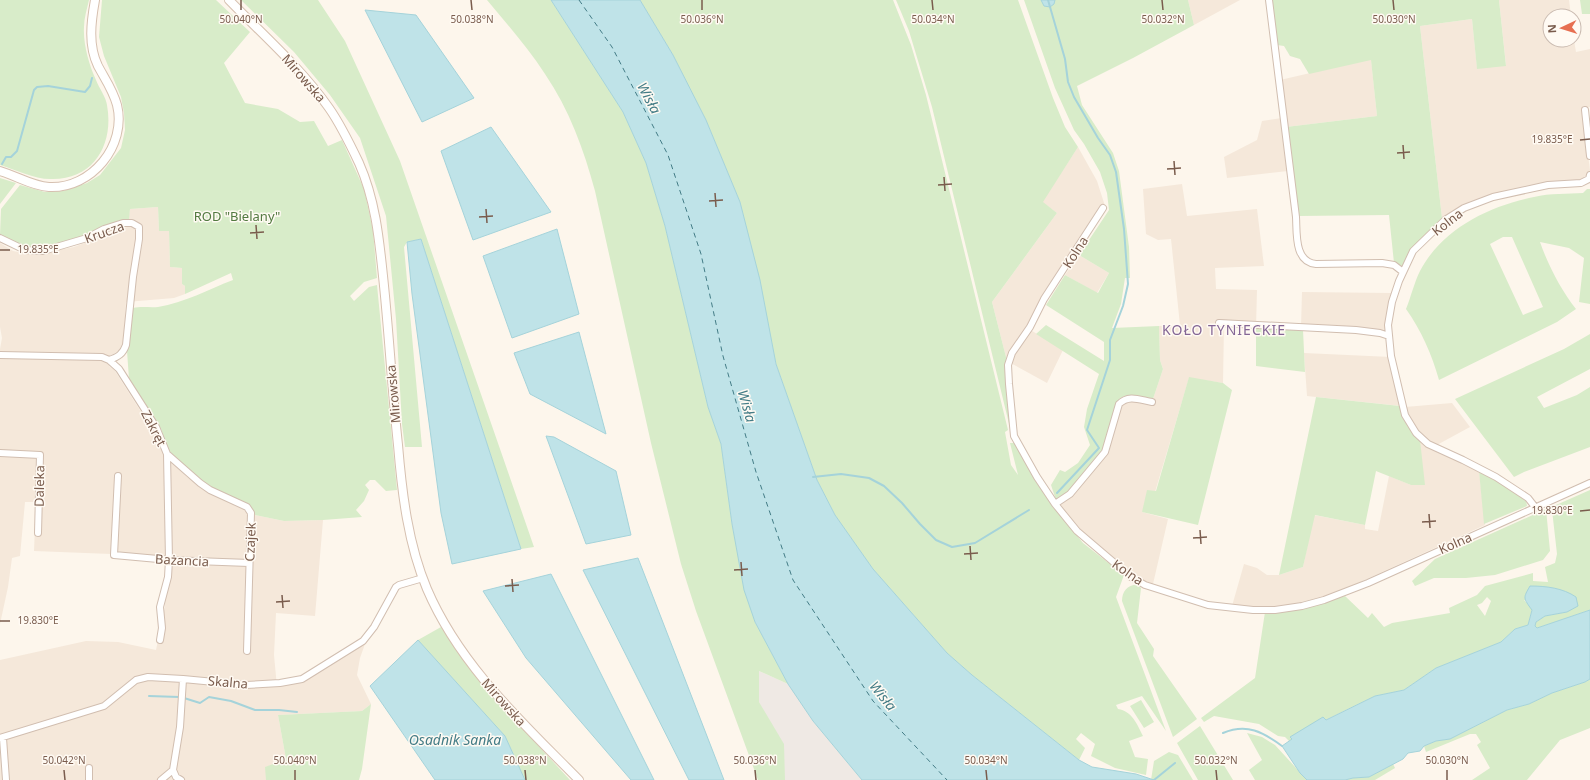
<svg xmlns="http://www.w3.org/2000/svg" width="1590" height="780" viewBox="0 0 1590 780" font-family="'Noto Sans',sans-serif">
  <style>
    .residential { fill: #f5e8da }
    .industrial { fill: #efe9e4 }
    .green { fill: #d8ecc9; fill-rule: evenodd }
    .water { fill: #bfe3e8; stroke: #a5d3da }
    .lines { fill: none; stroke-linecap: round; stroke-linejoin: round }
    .stream { stroke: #a5d3da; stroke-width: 2 }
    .ferry { stroke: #437c86; stroke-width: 1; stroke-dasharray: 5 4; stroke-linecap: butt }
    .street-casing { stroke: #d1beb0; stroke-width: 8 }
    .secondary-casing { stroke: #d6c0b0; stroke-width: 10 }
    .street { stroke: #fff; stroke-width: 6 }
    .secondary { stroke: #fff; stroke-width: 8 }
    .ticks { fill: none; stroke: #7a5c4d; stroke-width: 1.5 }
    .labels { text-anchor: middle; stroke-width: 3; stroke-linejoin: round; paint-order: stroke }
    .street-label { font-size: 13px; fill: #7a5c4d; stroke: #fffaf3 }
    .park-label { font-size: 13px; fill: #537a41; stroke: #fffaf3 }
    .water-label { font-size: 14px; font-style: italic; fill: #437c86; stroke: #fffaf3 }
    .neighbourhood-label { font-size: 14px; letter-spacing: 1px; fill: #846695; stroke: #fffaf3 }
    .ticks-label { font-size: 10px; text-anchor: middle; fill: #7a5c4d; stroke: #fffaf3; stroke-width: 3; stroke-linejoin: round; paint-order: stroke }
  </style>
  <rect width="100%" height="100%" fill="#fdf6ec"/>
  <!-- residential -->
  <path class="residential" d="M1188 0H1240L1194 25Z
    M1499 0H1569L1571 16H1550V40H1574L1576 52 1590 49V107L1582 108 1590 170 1588 177 1580 182 1501 192 1442 218 1420 26 1472 19 1477 68 1506 65Z
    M1371 59 1377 116 1286 127 1280 80Z
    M1282 118 1288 171 1227 178 1224 157 1257 140 1262 121Z
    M1078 147 1097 181 1105 206 1104 212 1047 293 1029 329 1063 350 1047 383 1007 361 992 302 1057 213 1042 202Z
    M1182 184 1187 216 1257 209 1264 266 1215 268 1216 289 1257 290 1256 328 1224 325 1223 383 1189 378 1155 492 1142 512 1168 519 1153 584 1131 575 1086 538 1056 500 1070 490 1103 450 1120 398 1127 395 1138 396 1153 399 1163 369 1160 360 1159 326 1180 325 1171 239 1158 240 1146 234 1143 189Z
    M158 207 159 231H169L170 267 182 268V284L185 286V294L174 298 126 302 123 349 109 356V366L115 371 150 426 163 453 187 477 209 493 243 508 255 515 284 521 323 520 315 616 276 613 274 655 277 687 299 683 348 652 365 644 360 658 357 675 371 704 362 711 278 715 286 759 266 767V780H0V660L86 641 118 642 156 650 165 606 166 562 111 554 34 551 36 502H25L20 556 12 558 8 587 0 624V349L2 338 0 327V243L13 251 33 255 74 247 127 227 130 209Z
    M1079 255 1109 273 1097 293 1065 275Z
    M1302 292 1391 293 1387 330 1301 327Z
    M1304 353 1391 357 1401 406 1307 396Z
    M1452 403 1470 427 1435 446 1418 432 1405 407Z
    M1420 440 1479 470 1485 525 1358 583 1327 596 1300 604 1267 608 1232 606 1244 564 1257 568 1267 575H1279L1303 567 1314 515 1365 525V529L1378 531 1389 476 1411 485Z"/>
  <!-- industrial -->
  <path class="industrial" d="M759 671 788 684 813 721 862 780H785L759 702Z"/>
  <!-- green -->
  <path class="green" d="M0 0H89C87 9 84 18 84 27 83 44 89 65 96 80 99 88 106 97 107 105 114 143 95 179 53 179 35 180 17 170 0 165Z
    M102 0H216L250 32 224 63 245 103 278 109 300 122 314 121 328 146 342 140 364 189 373 230 377 278 364 282 350 296 354 301 369 287 377 285 397 490 386 491 375 480H370L365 485 369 490 364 501 356 510 362 517 323 520 284 521 255 515 248 504 211 489 195 477 168 450 161 429 129 379 127 351 133 308C142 306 150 308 158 307 184 303 209 289 233 280L231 273 185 294V286L182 284V268L170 267 169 231H159L158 207 130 209 129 219 110 224 87 236 41 248H31L20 245 0 235 1 209 20 185 45 192 63 191 87 183 100 175 121 148 125 130 124 113 121 97 104 56 99 37Z
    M241 0H318L345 41 400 161 534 547 521 549 421 239 407 242 404 247 422 447H405L402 424 396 319 386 216 360 138 330 95 294 52Z
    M487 0H551L623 112 646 163 665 226 708 407 721 444 732 524 755 622 788 684 759 671V702L784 744 785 780H758L696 611 681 564 651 443 595 191C584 150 569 109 545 74 528 48 507 24 487 0Z
    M640 0H893L911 45 926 95 1008 430 1005 432 1011 465 1018 475 1010 443H1015L1056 510 1083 543 1124 575 1116 597 1166 731 1142 696 1116 705 1118 709C1132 711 1137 724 1143 736L1129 741 1135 757 1148 759 1146 775 1115 768 1091 756 1095 744 1081 733 1076 739 1085 748 1079 760 972 675 947 653 873 569 835 515 817 480 776 364 740 202 706 120 673 55Z
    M896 0H1018L1053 98 1065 127 1078 147 1043 202 1057 213 992 302 1007 361 1011 432 932 107 909 31Z
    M1024 0H1188L1194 25 1133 58 1077 86 1082 105 1113 153 1119 171 1129 247 1130 278H1125L1121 304 1112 328 1159 326 1160 360 1163 369 1153 399C1141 396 1131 393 1120 398L1103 450 1070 490 1056 500 1051 485 1060 470 1065 472 1078 463 1090 445 1084 427 1087 409 1099 374 1036 334 1046 325 1104 361V342L1046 305 1065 275 1098 293 1109 273 1079 255 1109 210 1107 193 1100 172 1084 144 1074 130 1055 88Z
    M1271 0H1499L1506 66 1477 69 1472 19 1420 26 1442 218 1402 267 1394 263 1389 215 1298 216 1286 127 1377 116 1371 60 1309 74 1300 59 1290 56 1284 46 1277 45Z
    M1580 0H1590V14H1582Z
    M0 178 16 183 0 204Z
    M1587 189H1590V304L1579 302 1584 258 1569 248 1540 242C1548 265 1561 290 1576 309L1557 322 1439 380C1432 355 1421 330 1406 309 1411 297 1414 283 1420 271 1442 229 1489 206 1534 197 1550 193 1568 194 1583 193ZM1503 237H1512L1543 307 1523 315 1490 244Z
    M1256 328 1303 330 1305 372 1256 366Z
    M1590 334V369L1537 397 1544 408 1577 395 1590 387V447L1524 472 1514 477 1455 399 1564 349Z
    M1189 377 1223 383 1232 390 1198 525 1142 512 1147 490 1156 491Z
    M1316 397 1400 406 1408 427 1420 440 1425 485H1411L1376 471 1365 525 1315 515 1303 567 1279 575Z
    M1479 471 1502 484 1526 500 1527 506 1484 524Z
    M1590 490V610L1537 628 1535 626 1536 622 1545 616 1567 612 1524 600 1532 609 1528 625 1515 629 1501 642 1436 668 1404 690 1375 696 1290 737 1292 739 1289 741 1285 737 1278 736 1259 724 1214 716 1204 722 1201 718 1255 678 1265 612 1313 606 1345 596 1368 618 1372 613 1384 627 1392 623 1450 613 1449 608 1477 595 1485 586 1533 573V581L1548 582 1545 567 1555 563 1557 554 1552 510 1556 505ZM1487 597 1491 601 1485 616 1477 605 1482 603Z
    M1546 509 1550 551 1543 560 1495 575 1466 578H1434L1415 586 1412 581 1435 559Z
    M1137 584 1141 588 1137 623 1154 649 1153 656 1197 719 1173 737 1122 601C1122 591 1127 586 1137 584Z
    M441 627C479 683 524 730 570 780H525L505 736 418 640Z
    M1590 679V728L1560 740 1527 780H1472L1490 768 1477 745 1481 742 1476 734H1470L1426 752 1424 746 1436 741 1450 739 1507 710 1529 704 1552 693 1585 682Z
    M1141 700 1154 722 1144 728 1130 706Z
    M371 704 362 769 359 780H266L265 767 286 759 278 715 362 711Z
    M1200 726 1233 780H1198L1177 743Z
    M1247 733 1262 737 1275 745 1307 780H1255L1249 770 1262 760Z
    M1169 752 1178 755 1193 780H1151L1154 761Z
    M1393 764 1395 768 1375 780H1345L1353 778 1369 777Z"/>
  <!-- water -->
  <path class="water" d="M551 0H640L673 55 706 120 740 202 760 280 776 364 817 480 835 515 873 569 947 653 972 675 1079 760 1092 767 1136 774 1154 780H862L813 721 788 684 755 622 744 590 732 524 721 444 708 407 665 226 646 163 623 112Z
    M1041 0H1055L1054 4 1050 7 1044 6Z
    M365 10 416 15 474 98 422 122Z
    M491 127 551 212 473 240 441 151Z
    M557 229 579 314 512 338 483 256Z
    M421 239 521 549 452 564 441 513 412 294 407 242Z
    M579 332 606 434 530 394 514 353Z
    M546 436 554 437 616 471 631 535 586 544Z
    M638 558 724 780H689L583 570Z
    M551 574 654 780H631L526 658 483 591Z
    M1530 586C1546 586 1563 588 1576 597L1578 606 1567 612 1545 616 1536 622 1535 626 1537 628 1590 610V679L1585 682 1552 693 1529 704 1507 710 1450 739 1436 741 1424 746 1420 751 1408 753 1403 759 1369 777 1353 778 1345 780H1307L1300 773 1282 746 1292 739 1290 737 1323 717 1326 720 1375 696 1404 690 1436 668 1501 642 1515 629 1528 625 1532 610C1523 598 1523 598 1530 586Z
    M418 640 505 736 525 780H435L370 686Z"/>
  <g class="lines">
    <!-- stream -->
    <path class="stream" d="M1048 0 1065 59 1068 82 1074 97 1098 138 1110 155 1116 172 1124 229 1128 284 1123 306 1110 340V360L1087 430 1099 448 1057 493
      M2 164 6 157H11L17 151 34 90 37 87 48 86 85 92 90 86 92 78
      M813 477 841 474 869 478 884 486 902 503 920 524 936 540 952 547 975 543 1029 510
      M149 696 179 697
      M184 698 200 703 209 697 231 701 255 710H279L297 712
      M1223 733C1247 723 1263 732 1282 746
      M1154 780 1175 763"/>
    <!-- ferry -->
    <path class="ferry" d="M579 0 612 47 668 155 701 254 723 356 756 472 793 580 873 701 947 780"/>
    <defs>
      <path id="street" d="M1269 0 1296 217C1297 233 1294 262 1316 264L1382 263 1394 265 1403 272
        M1585 110 1590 156
        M1103 208 1044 299 1030 327 1012 353 1008 365 1009 384 1014 436 1037 477 1055 504 1077 531 1131 577 1145 585 1208 605 1253 610H1275L1302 606 1324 600 1368 583 1590 483
        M0 238 25 250 43 251 87 238 104 229 123 223H132L139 227V239L133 277 126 345C123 354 118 357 109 360
        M1219 323 1356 330 1380 333 1389 336
        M0 355 102 357 109 360 119 369 156 427 167 454 169 560 168 577 160 607 162 628 160 640
        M0 453 40 455 38 533
        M167 454 200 483 210 490 247 507 251 513 247 651
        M118 476 114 555 169 560 249 563
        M1055 504 1070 494 1105 452 1119 404C1129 394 1140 400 1152 402
        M1535 507 1528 498 1496 477 1463 460 1428 444 1416 433 1405 415 1391 356 1388 325 1392 302 1399 281 1413 251 1445 220 1464 208 1493 197 1548 185 1581 183 1589 179 1590 175
        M0 738 104 706 136 680 148 677 183 679 246 685 280 683 302 679 363 641 374 627 396 587 399 585 423 578
        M3 738 6 780
        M89 768V780
        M173 770 180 727 183 679
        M173 770 176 777 181 780
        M161 780 173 770"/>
      <path id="secondary" d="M229 0C263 35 301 68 329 108 341 125 350 144 359 163 375 199 379 237 383 276 389 332 392 389 398 445 402 493 408 544 427 589 460 666 522 722 579 780
        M0 171C17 176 32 186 49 187 92 189 127 145 117 105 113 90 105 79 98 66 88 45 91 22 95 0"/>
    </defs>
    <!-- street casing -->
    <use href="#street" class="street-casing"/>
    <!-- secondary casing -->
    <use href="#secondary" class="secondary-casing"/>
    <!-- street -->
    <use href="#street" class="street"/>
    <!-- secondary -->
    <use href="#secondary" class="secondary"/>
  </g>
  <!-- ticks -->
  <path class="ticks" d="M241 0V10M471 0 472 10M702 0V10M932 0 933 10M1162 0 1163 10M1393 0 1394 10M1580 140 1590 139M1403 145 1404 159M1397 153 1410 152M1174 161 1175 175M1167 169 1181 168M944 177 945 191M938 185 952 184M715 193 716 207M709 201 723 200M486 209 487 223M479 217 493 216M256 225 257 239M250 233 264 232M0 250H10M1580 511 1590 510M1429 514 1430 528M1422 522 1436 521M1200 530 1201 544M1193 538 1207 537M970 546 971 560M964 554 978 553M741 562 742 576M734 570 748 569M512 579 513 592M505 586 519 585M282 595 283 608M276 602 290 601M0 621H10M64 770 65 780M295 770V780M525 770 526 780M755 770 756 780M986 770 987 780M1216 770 1217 780M1447 770V780"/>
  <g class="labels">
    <!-- street labels -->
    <g class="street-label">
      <text transform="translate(304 78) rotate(49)" y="5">Mirowska</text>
      <text transform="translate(1447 222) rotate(-38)" y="5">Kolna</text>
      <text transform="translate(104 232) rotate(-20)" y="5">Krucza</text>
      <text transform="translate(1075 252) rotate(-57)" y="5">Kolna</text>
      <text transform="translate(393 394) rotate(-95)" y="5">Mirowska</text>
      <text transform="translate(154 428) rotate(63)" y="5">Zakręt</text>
      <text transform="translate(39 486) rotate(-89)" y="5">Daleka</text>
      <text transform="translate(250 542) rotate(-88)" y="5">Czajek</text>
      <text transform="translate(1455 543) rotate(-24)" y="5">Kolna</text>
      <text transform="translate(182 560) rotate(3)" y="5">Bażancia</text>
      <text transform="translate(1128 572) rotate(35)" y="5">Kolna</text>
      <text transform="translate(228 682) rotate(5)" y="5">Skalna</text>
      <text transform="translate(504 702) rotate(48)" y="5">Mirowska</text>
    </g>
    <!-- park labels -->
    <g class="park-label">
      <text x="237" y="221">ROD "Bielany"</text>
    </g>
    <!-- water labels -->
    <g class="water-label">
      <text transform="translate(649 98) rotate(62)" y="5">Wisła</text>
      <text transform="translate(747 406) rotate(74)" y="5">Wisła</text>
      <text transform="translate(883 696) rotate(51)" y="5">Wisła</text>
      <text x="455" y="745">Osadnik Sanka</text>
    </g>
    <!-- neighbourhood labels -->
    <g class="neighbourhood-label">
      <text x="1224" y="335">KOŁO TYNIECKIE</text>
    </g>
  </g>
  <g class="ticks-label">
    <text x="241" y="23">50.040°N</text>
    <text x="472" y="23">50.038°N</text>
    <text x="702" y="23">50.036°N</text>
    <text x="933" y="23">50.034°N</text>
    <text x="1163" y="23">50.032°N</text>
    <text x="1394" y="23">50.030°N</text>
    <text x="1552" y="143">19.835°E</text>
    <text x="38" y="253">19.835°E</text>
    <text x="1552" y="514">19.830°E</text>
    <text x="38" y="624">19.830°E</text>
    <text x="64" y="764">50.042°N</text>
    <text x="295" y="764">50.040°N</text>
    <text x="525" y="764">50.038°N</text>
    <text x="755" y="764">50.036°N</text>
    <text x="986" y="764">50.034°N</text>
    <text x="1216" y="764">50.032°N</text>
    <text x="1447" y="764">50.030°N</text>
  </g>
  <!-- north arrow -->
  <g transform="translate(1562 28) rotate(266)"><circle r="19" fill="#fffaf3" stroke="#cabbb1"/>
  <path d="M0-3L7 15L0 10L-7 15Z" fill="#e76f51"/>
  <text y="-6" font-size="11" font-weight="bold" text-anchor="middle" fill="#7a5c4d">N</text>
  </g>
</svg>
